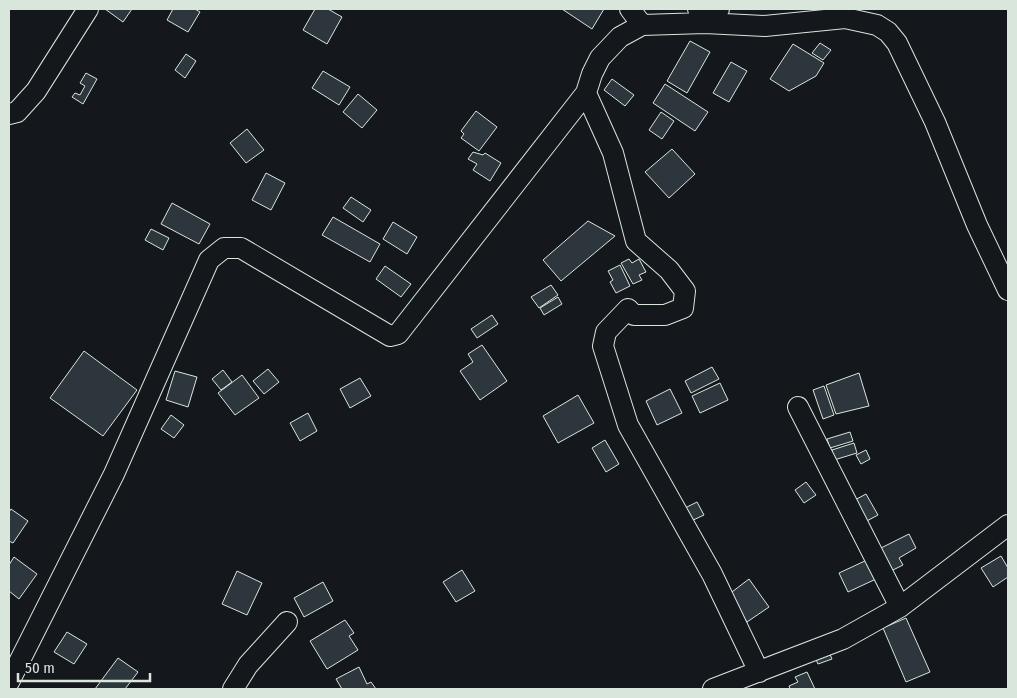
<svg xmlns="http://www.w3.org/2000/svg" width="1017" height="698" viewBox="0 0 1017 698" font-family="'Fira Sans Condensed',sans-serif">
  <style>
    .building { fill: #2c363c; stroke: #d8e6dc }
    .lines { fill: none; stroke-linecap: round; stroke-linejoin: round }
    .minor-casing { stroke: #d8e6dc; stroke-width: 22 }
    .minor { stroke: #14181c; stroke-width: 20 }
  </style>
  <rect width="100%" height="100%" fill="#14181c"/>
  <!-- building -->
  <path class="building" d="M105 9H132L123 22Z
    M173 9H195L200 12 188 32 167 20Z
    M315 9H328L342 17 327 44 303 30Z
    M562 9H604L592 29Z
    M690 41 710 52 687 93 667 81Z
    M820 43 831 50 823 60 812 53Z
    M793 44 824 63 816 76 789 91 770 79Z
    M186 54 196 61 185 78 175 70Z
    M731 62 747 71 729 102 713 93Z
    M323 71 350 87 339 105 312 88Z
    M86 73 97 79 83 104 72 97 75 93 80 95 85 86 80 83Z
    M612 79 634 95 625 106 604 90Z
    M665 84 708 112 695 131 653 103Z
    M358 94 377 110 362 128 343 112Z
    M476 111 497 127 479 151 461 138 464 134 461 131Z
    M661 112 674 121 662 139 649 130Z
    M247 129 264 150 246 163 230 143Z
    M672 149 695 174 669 198 645 172Z
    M473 152 483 155 485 153 501 163 490 181 473 170 477 164 468 159Z
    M266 173 285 183 271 210 252 200Z
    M351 197 371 210 363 222 343 208Z
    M172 203 210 224 199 244 161 224Z
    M333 217 380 244 370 262 322 235Z
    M588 221 615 236 561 281 543 260Z
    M393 222 417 237 407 254 383 239Z
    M151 229 169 238 163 250 145 240Z
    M629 259 632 263 639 259 646 272 639 275 642 280 633 284 621 263Z
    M620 265 630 286 616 293 610 282 613 280 608 271Z
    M385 266 411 284 401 297 376 279Z
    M551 285 558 295 539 308 531 297Z
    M558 297 562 304 544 315 540 308Z
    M492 315 498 324 477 338 471 329Z
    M482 345 507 381 480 400 460 371 473 362 468 354Z
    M84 351 137 390 103 436 50 398Z
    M712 367 719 379 691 393 685 381Z
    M268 369 279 382 264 394 253 381Z
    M223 370 232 382 221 390 212 379Z
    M175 371 197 377 188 407 166 400Z
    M859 373 869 406 836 414 826 385Z
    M242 375 259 398 235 415 218 393Z
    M360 378 371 396 350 408 340 389Z
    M720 383 728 400 700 413 692 396Z
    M824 386 834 415 823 419 813 390Z
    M670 389 682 413 657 425 646 401Z
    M578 395 594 423 558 443 543 416Z
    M308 413 317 431 300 441 290 423Z
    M171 415 184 425 174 438 161 429Z
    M850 432 853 441 830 448 827 439Z
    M605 440 619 464 606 472 592 448Z
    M854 443 857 453 834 460 832 450Z
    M866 450 870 459 861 464 856 455Z
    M806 482 816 495 804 503 795 490Z
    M866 494 878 515 865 522 853 501Z
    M697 502 704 515 689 522 683 509Z
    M11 509 28 521 13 543 9 541V512Z
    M909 534 916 548 899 558 903 565 891 571 879 549Z
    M1001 556 1008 568V577L993 587 981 568Z
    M14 557 37 574 19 599 9 591V565Z
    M867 560 876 579 848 592 839 573Z
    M462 570 475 591 456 602 443 582Z
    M237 571 262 583 247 615 222 604Z
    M749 579 769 607 747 622 728 595Z
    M323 582 333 601 304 617 294 598Z
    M906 618 930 672 906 682 883 628Z
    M345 620 354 633 349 636 358 650 327 669 310 641Z
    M67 632 87 644 74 664 54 652Z
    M828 650 832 659 818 664 814 655Z
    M118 658 138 672 125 689H95Z
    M359 667 367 684 371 682 376 689H342L336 679Z
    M807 672 815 689H790L789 686 798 682 795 677Z"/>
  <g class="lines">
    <defs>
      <path id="minor" d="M630 9 642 25
        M698 9 705 23 719 9
        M9 114 17 112 36 91 88 9
        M798 407 900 607
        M759 672 712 574 628 425 603 346 606 332 628 309 634 315H665L683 308 685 291 669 270 636 241 613 153 586 93 592 74 600 58 620 37 642 25 705 23 765 26 845 18 877 25 888 32 897 43 935 122 977 225 1008 290
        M9 682 114 474 209 260 224 248H241L390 336 398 334 586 93
        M233 689 248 665 287 622
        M713 689 843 639 900 607 1008 525"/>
    </defs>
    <!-- minor casing -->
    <use href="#minor" class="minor-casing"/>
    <!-- minor -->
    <use href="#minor" class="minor"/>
  </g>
  <!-- border -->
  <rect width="1017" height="698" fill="none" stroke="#d8e6dc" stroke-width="20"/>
  <!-- scale -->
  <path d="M18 673v8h132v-8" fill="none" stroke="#d8e6dc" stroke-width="2.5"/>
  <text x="25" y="673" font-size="15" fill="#d8e6dc" stroke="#14181c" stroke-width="4" paint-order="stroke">50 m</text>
</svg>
